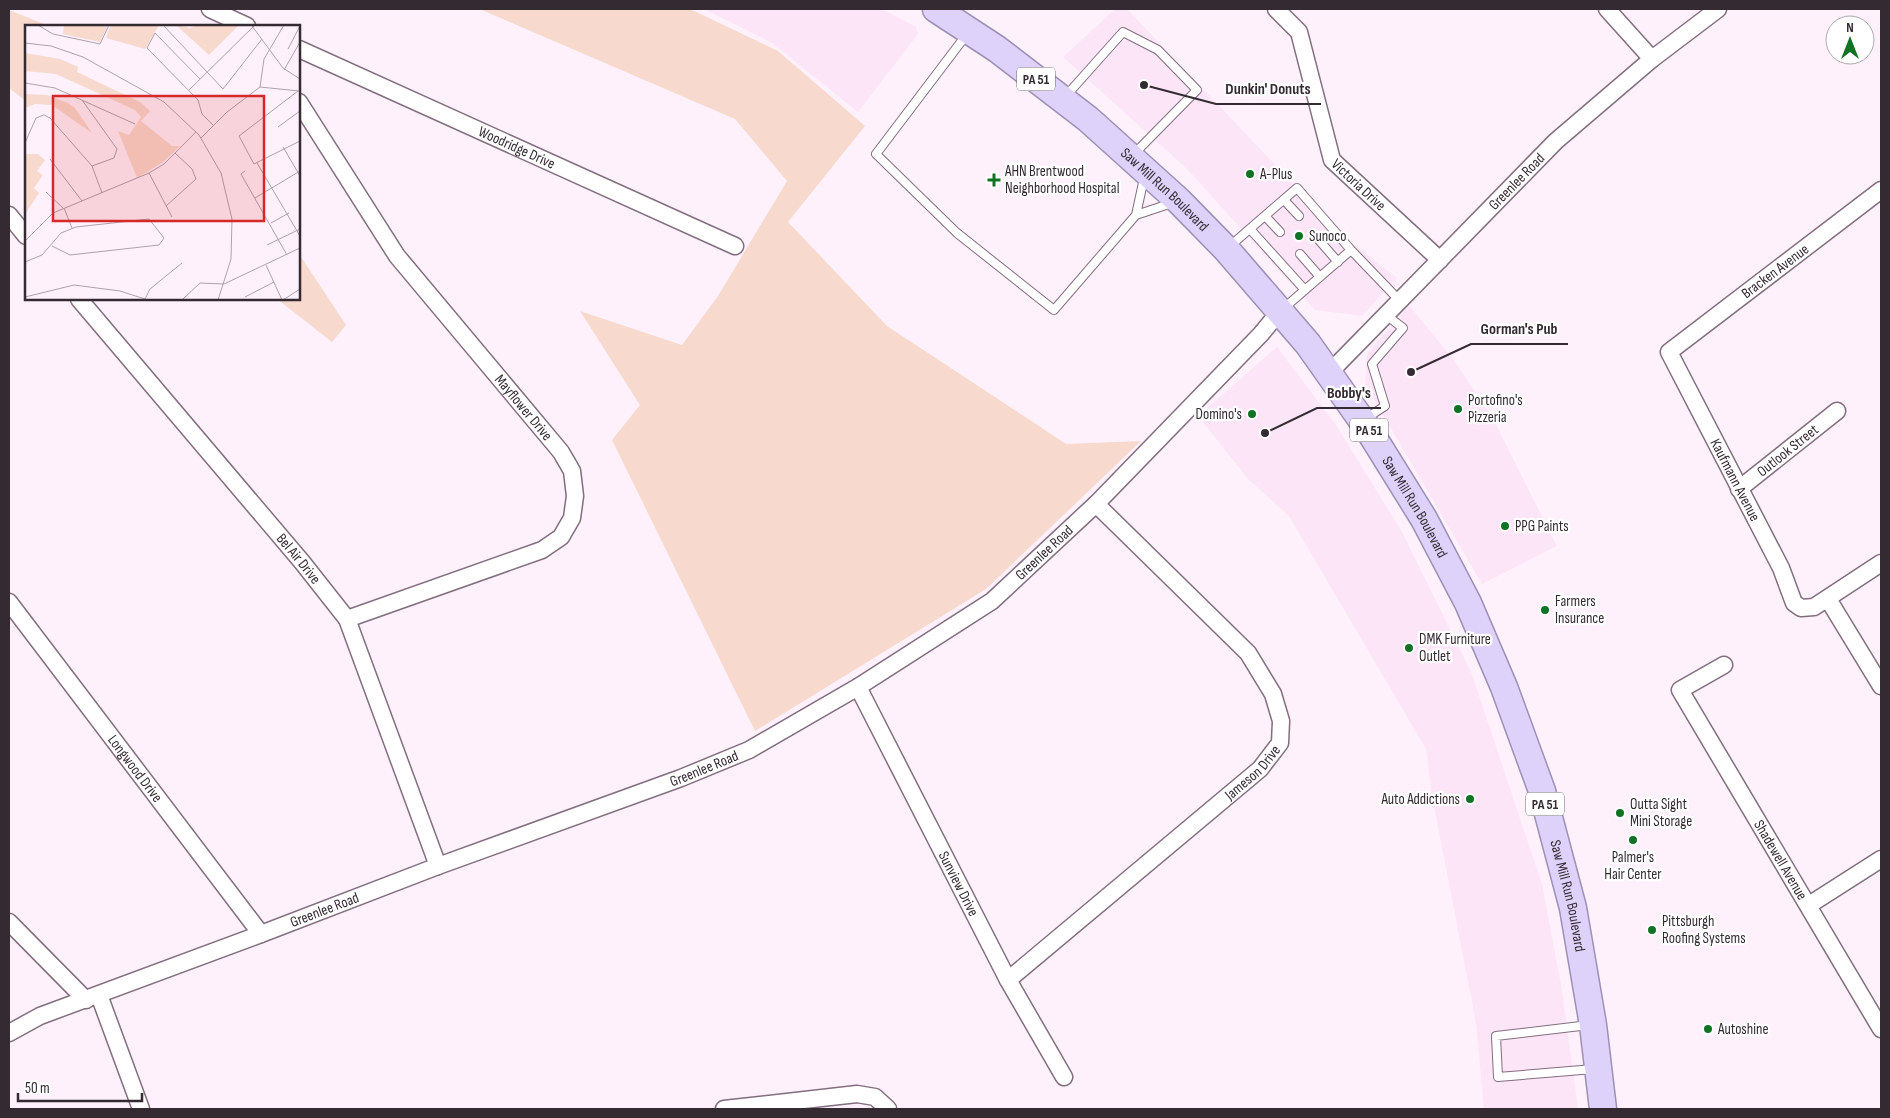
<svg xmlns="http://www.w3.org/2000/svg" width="1890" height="1118" viewBox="0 0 1890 1118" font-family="'Sofia Sans Condensed',sans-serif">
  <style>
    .built { fill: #fce5f7 }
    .green { fill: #f7d9cd }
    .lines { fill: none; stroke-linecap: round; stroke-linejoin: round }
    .service-casing { stroke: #826e7e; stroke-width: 10 }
    .minor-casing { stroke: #826e7e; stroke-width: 19 }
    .trunk-casing { stroke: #9d90b4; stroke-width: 29 }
    .service { stroke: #fff; stroke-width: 8 }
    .minor { stroke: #fff; stroke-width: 16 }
    .trunk { stroke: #ded2fb; stroke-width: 26 }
    .poi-dot { fill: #107323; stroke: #fff; stroke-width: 2 }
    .labels { text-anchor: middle; stroke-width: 4.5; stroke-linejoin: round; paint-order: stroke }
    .shield { fill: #fff; stroke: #716b70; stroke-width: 1 }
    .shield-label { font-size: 14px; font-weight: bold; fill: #342b32 }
    .street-label { font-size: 15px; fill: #342b32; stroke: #fff }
    .poi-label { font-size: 15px; fill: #342b32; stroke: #fff; text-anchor: start }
    .inset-road { fill: none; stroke: #ada2ab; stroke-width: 1 }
    .view { fill: #d62828; fill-opacity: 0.15; stroke: #d62828; stroke-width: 2.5 }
    .inset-edge { fill: none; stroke: #342b32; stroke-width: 2.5 }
    .leader { fill: none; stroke: #342b32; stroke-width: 2 }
    .callout-dot { fill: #342b32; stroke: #fff; stroke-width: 2 }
    .callout-label { font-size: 16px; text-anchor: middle; font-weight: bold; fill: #342b32; stroke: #fff; stroke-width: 4.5; stroke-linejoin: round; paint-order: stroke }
  </style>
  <rect width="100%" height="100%" fill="#fef1fc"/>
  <!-- built -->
  <path class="built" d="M704 9H882L916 27 918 34 858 112 772 43Z
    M1115 9H1127L1342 235 1397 278 1362 316 1315 310 1187 169 1063 57Z
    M1409 305 1453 359 1491 415 1557 546 1482 584 1365 384 1367 354Z
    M1277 347 1336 425 1402 532 1471 672 1542 884 1562 990 1578 1109H1484L1476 1023 1432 796 1426 749 1289 516 1249 480 1198 416Z"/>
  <!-- green -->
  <path class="green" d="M474 9H690L778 51 865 126 788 222 887 326 1066 444 1141 441 986 589 755 731 612 440 640 405 580 311 682 345 718 296 787 181 735 119 482 10Z
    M9 10 49 26H26V101L9 88Z
    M299 254 346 325 332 342 277 299H299Z"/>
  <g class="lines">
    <defs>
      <path id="service" d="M967 34 876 154 957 233 1054 310 1136 215 1172 203
        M1065 97 1123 32 1158 50 1197 90 1133 155
        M1284 200 1299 216
        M1136 215 1144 178
        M1265 216 1280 232
        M1250 229 1305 290
        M1318 239 1338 262
        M1230 246 1297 188 1351 250
        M1300 254 1320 277
        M1284 308 1351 250 1400 301
        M1365 419 1385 406 1372 364 1403 328 1386 315
        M1589 1025 1496 1036 1498 1077 1594 1069"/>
      <g id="minor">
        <path d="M210 9 247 26"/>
        <path id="s1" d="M1276 9 1299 32 1332 160 1440 260"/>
        <path d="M1607 9 1652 59"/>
        <path id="s2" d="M299 49 735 246"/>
        <path id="s3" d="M299 102 397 256 561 452 572 471 575 496 572 518 561 537 542 550 347 619"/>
        <path id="s4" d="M1881 190 1669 352 1781 568 1794 603 1801 608 1814 607 1881 563"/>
        <path d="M9 215 26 236"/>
        <path id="s5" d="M79 299 302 562 347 619 438 866"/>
        <path id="s6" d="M1329 373 1556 141 1652 59 1718 9"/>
        <path id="s7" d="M1739 489 1837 411"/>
        <path d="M1828 599 1881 686"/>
        <path id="s8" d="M9 602 261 934"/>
        <path id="s9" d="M1724 665 1680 690 1881 1029"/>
        <path id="s10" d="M858 687 1008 980 1064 1077"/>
        <path d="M1809 905 1881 859"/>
        <path d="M9 922 86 1000"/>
        <path id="s11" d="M1008 980 1260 769 1280 743 1281 721 1273 694 1248 653 1096 504"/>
        <path d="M99 995 141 1109"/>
        <path id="s12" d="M9 1033 40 1016 261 934 438 866 681 778 749 750 858 687 992 601 1096 504 1261 334 1280 311"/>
        <path d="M724 1109 857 1094 875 1097 888 1109"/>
      </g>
      <g id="trunk">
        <path id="s13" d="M936 9 997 49 1088 119 1179 201 1226 249 1308 344 1370 432 1424 519 1468 603 1504 687 1542 791 1573 908 1593 1025 1603 1109"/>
      </g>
    </defs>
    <!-- service casing -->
    <use href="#service" class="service-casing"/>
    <!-- minor casing -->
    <use href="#minor" class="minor-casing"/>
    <!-- trunk casing -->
    <use href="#trunk" class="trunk-casing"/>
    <!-- service -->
    <use href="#service" class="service"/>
    <!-- minor -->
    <use href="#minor" class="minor"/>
    <!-- trunk -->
    <use href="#trunk" class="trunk"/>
  </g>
  <!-- markers -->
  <g class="poi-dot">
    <circle cx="1250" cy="174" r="5"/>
    <path d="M991.5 172.5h5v5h5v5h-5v5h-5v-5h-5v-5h5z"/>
    <circle cx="1299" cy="236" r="5"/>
    <circle cx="1458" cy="409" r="5"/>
    <circle cx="1252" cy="414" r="5"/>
    <circle cx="1505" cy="526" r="5"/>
    <circle cx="1545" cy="610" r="5"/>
    <circle cx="1409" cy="648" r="5"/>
    <circle cx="1470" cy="799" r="5"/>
    <circle cx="1620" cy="813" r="5"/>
    <circle cx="1633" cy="840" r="5"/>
    <circle cx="1652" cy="930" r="5"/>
    <circle cx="1708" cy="1029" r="5"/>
  </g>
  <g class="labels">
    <!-- shield labels -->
    <g class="shield">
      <rect x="1017" y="67.5" width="38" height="23" rx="4"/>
      <rect x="1350" y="418.5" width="38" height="23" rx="4"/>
      <rect x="1526" y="792.5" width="38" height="23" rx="4"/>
    </g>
    <g class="shield-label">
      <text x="1036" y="84">PA 51</text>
      <text x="1369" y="435">PA 51</text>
      <text x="1545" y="809">PA 51</text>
    </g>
    <!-- street labels -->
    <g class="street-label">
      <text dy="5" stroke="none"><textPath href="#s2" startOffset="239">Woodridge Drive</textPath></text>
      <text dy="5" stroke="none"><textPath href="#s6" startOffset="268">Greenlee Road</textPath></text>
      <text dy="5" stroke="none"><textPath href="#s1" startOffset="201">Victoria Drive</textPath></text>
      <text dy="5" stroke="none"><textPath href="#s13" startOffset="292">Saw Mill Run Boulevard</textPath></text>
      <text transform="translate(1775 271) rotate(-37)" y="5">Bracken Avenue</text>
      <text dy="5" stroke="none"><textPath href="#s3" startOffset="380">Mayflower Drive</textPath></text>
      <text dy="5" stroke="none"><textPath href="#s7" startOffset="62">Outlook Street</textPath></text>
      <text dy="5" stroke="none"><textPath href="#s4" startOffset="411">Kaufmann Avenue</textPath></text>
      <text dy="5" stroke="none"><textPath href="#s13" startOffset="698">Saw Mill Run Boulevard</textPath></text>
      <text dy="5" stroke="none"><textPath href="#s12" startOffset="1149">Greenlee Road</textPath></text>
      <text dy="5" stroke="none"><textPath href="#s5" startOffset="340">Bel Air Drive</textPath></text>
      <text dy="5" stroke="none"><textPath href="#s8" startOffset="209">Longwood Drive</textPath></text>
      <text dy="5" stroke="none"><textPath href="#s12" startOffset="744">Greenlee Road</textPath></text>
      <text dy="5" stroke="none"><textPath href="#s11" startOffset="321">Jameson Drive</textPath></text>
      <text dy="5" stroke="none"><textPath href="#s9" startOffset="248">Shadewell Avenue</textPath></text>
      <text dy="5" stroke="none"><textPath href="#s10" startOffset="221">Sunview Drive</textPath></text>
      <text dy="5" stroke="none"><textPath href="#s13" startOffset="1118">Saw Mill Run Boulevard</textPath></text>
      <text dy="5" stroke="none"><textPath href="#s12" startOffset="339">Greenlee Road</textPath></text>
    </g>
    <!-- poi labels -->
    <g class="poi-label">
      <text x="1005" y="176">AHN Brentwood<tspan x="1005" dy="17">Neighborhood Hospital</tspan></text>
      <text x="1260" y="179">A-Plus</text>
      <text x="1309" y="241">Sunoco</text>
      <text x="1468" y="405">Portofino's<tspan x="1468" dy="17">Pizzeria</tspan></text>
      <text x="1242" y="419" text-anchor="end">Domino's</text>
      <text x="1515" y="531">PPG Paints</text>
      <text x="1555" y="606">Farmers<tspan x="1555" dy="17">Insurance</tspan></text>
      <text x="1419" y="644">DMK Furniture<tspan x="1419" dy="17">Outlet</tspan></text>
      <text x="1460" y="804" text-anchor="end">Auto Addictions</text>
      <text x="1630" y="809">Outta Sight<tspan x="1630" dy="17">Mini Storage</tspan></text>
      <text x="1633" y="862" text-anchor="middle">Palmer's<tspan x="1633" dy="17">Hair Center</tspan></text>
      <text x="1662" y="926">Pittsburgh<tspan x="1662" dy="17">Roofing Systems</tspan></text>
      <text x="1718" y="1034">Autoshine</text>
    </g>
  </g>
  <!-- overview -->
  <g transform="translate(25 25)">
    <rect width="275" height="275" fill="#fef1fc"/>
    <path d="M39 0H83L75 17 38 9ZM86 0H134L120 24 81 13ZM151 0 165 3 172 0H214L184 30ZM0 28 35 34 53 42 52 47 115 77 125 86 116 96 147 121H155L138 137 112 153 93 106 104 110 116 92 110 85 31 49 0 46ZM0 69 22 70 43 78 50 83 67 108 27 80 10 79 0 83ZM0 129H13L20 135 12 146 18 150 9 163 14 168 0 189Z" fill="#f7d9cd"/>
    <path class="inset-road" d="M13 0 28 9M138 0 198 64 237 14M227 1 258 43 275 54M28 9 75 19 84 0M0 18 26 21 58 32 139 77 174 110 196 148 207 194 206 234 193 275M263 24 275 1M259 45 275 17M175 54 130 8 122 23 173 75 177 89 189 101M0 58 30 63 110 99M235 62 274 66M164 65 230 0M273 66 214 111 229 139 275 116M57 75 92 124 89 133 67 141M253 102 275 86M176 113 202 87 235 62 239 34 259 0M0 118 11 93 19 90 25 93 67 141 77 168M258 122 275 151M25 134 57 176M232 138 275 211M220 146 216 149 262 230M124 148 147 192M21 167 38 183M230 173 275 146M141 181 171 154 167 144 150 128M39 183 47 203M246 198 264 188M0 216 28 188 124 148 139 139 171 107M242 220 275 204M0 237 17 230 36 208 51 202 124 194 139 213 134 220 45 230 27 221M241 240 257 275M0 272 49 260 95 266 120 274M220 272 249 257M120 274 125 264 157 238M157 275 175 258 199 259 275 223M258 275 275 264"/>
    <path class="view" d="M28 71H239V196H28Z"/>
    <rect width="275" height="275" class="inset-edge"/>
  </g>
  <!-- callouts -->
  <path class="leader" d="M1144 85L1216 104H1321M1411 372L1471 344H1568M1265 433L1317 408H1381"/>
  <g class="callout-dot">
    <circle cx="1144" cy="85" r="5"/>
    <circle cx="1411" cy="372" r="5"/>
    <circle cx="1265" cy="433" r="5"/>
  </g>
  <g class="callout-label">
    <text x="1268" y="94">Dunkin' Donuts</text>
    <text x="1519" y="334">Gorman's Pub</text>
    <text x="1349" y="398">Bobby's</text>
  </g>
  <!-- border -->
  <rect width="1890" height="1118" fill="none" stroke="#342b32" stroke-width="20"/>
  <!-- north arrow -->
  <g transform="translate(1850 40)"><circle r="24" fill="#ffffff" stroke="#aeaaad"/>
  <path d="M0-4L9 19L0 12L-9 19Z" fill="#107323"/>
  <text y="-8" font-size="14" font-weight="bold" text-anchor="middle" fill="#342b32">N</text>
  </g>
  <!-- scale -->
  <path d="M18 1093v8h124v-8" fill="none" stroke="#342b32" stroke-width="2.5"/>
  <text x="25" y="1093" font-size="15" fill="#342b32" stroke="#ffffff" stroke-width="4" paint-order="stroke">50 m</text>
</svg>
